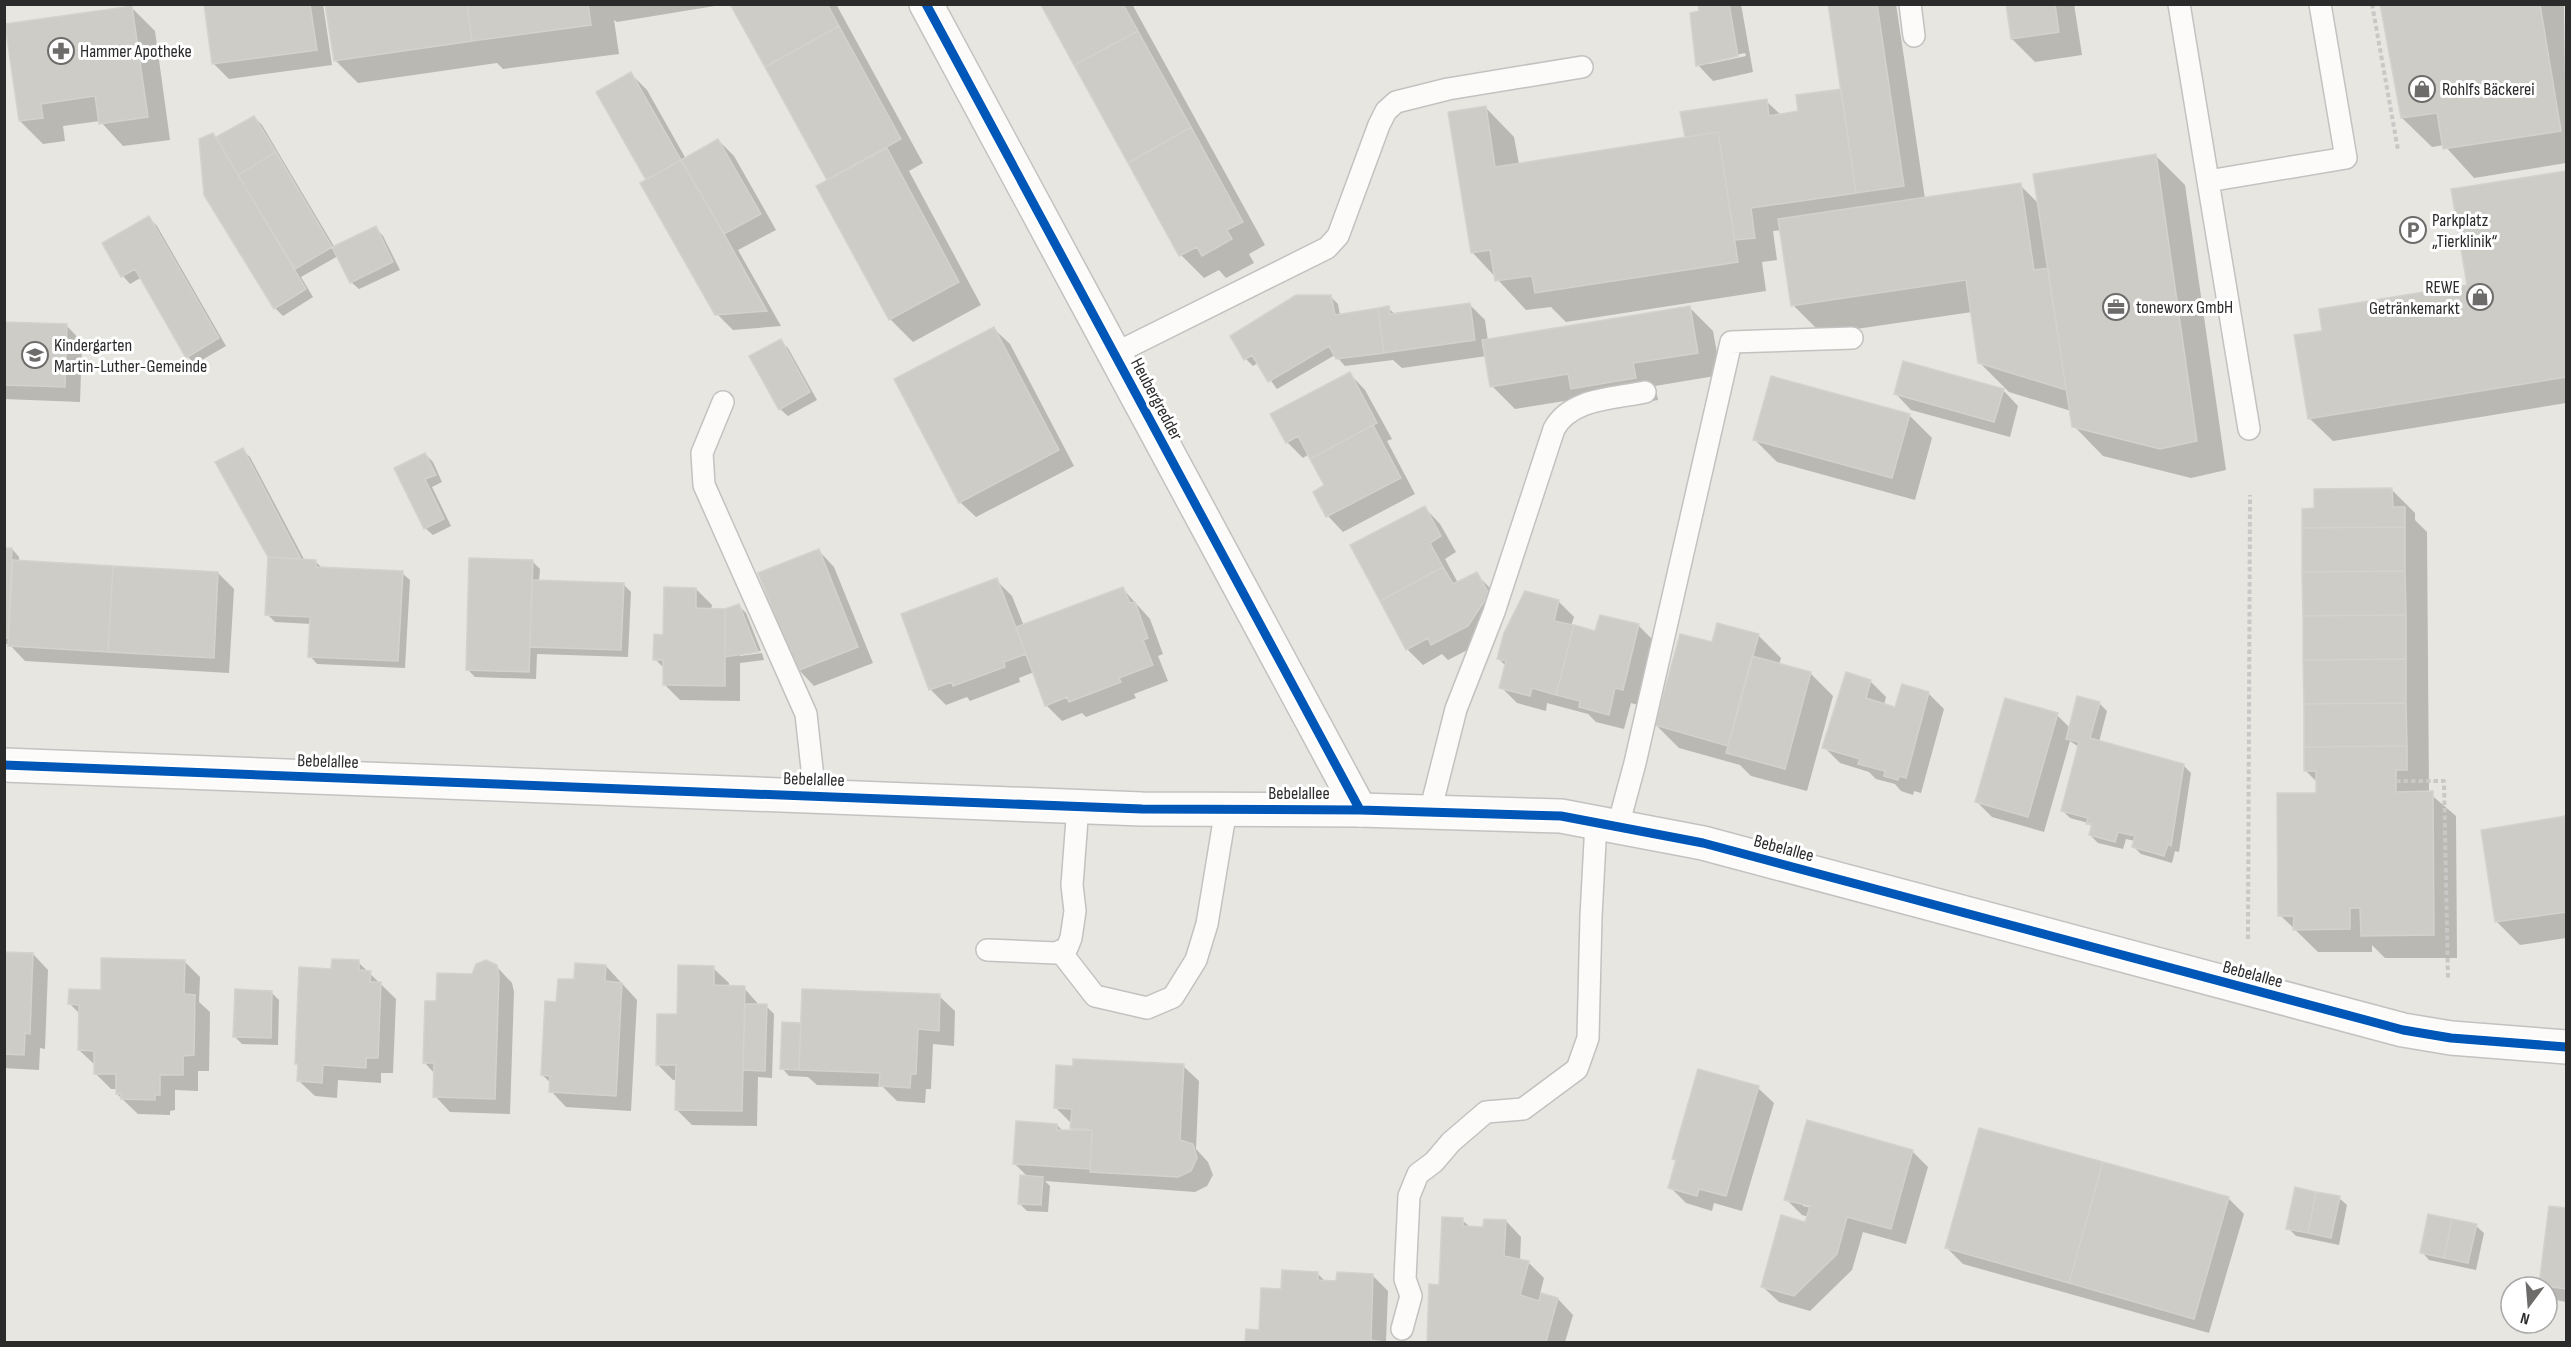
<svg xmlns="http://www.w3.org/2000/svg" width="2571" height="1347" viewBox="0 0 2571 1347" font-family="'Sofia Sans Condensed',sans-serif">
  <style>
    .shadow { fill: #0003; fill-rule: evenodd }
    .building { fill: #cdccc7; stroke: #d3d2cd; stroke-width: 1.5 }
    .lines { fill: none; stroke-linecap: round; stroke-linejoin: round }
    .lane-casing { stroke: #c2c2c1; stroke-width: 24 }
    .street-casing { stroke: #c2c2c1; stroke-width: 36 }
    .secondary-casing { stroke: #c2c2c1; stroke-width: 36 }
    .path { stroke: #c8c8c7; stroke-width: 4; stroke-dasharray: 4.5 3; stroke-linecap: butt }
    .lane { stroke: #fcfbfa; stroke-width: 21 }
    .street { stroke: #fcfbfa; stroke-width: 33 }
    .secondary { stroke: #fcfbfa; stroke-width: 33 }
    .cycleway-casing { stroke: #fff; stroke-width: 13 }
    .cycleway { stroke: #0057b8; stroke-width: 9 }
    .labels { text-anchor: middle; stroke-width: 6; stroke-linejoin: round; paint-order: stroke }
    .poi-label { font-size: 18px; fill: #2b2b2b; stroke: #fff; text-anchor: start }
    .street-label { font-size: 18px; fill: #2b2b2b; stroke: #fff }
  </style>
  <rect width="100%" height="100%" fill="#e8e6e0"/>
  <!-- shadow -->
  <path class="shadow" d="M206 4H323L332 65 229 79 214 64Z
    M327 4H727L617 22 614 20 619 54 503 69 497 63 358 83 335 60Z
    M732 4H836L923 163 909 171 981 305 913 342 890 319 829 181Z
    M1042 4H1132L1265 245 1249 254 1254 263 1226 278 1219 270 1204 278 1181 255Z
    M1699 4H1741L1753 72 1713 81 1698 65ZM1745 53 1746 56 1709 64V61Z
    M1830 4H1896L1925 199 2020 185 2039 204 2156 156 2185 185 2226 470 2191 478 2103 456 2074 426 2071 411 2009 392 1980 363 1972 312 1822 334 1793 305 1781 230 1773 231 1777 260 1762 262 1766 291 1566 322 1551 307 1526 310 1472 252 1485 107 1514 137 1519 164 1688 138 1686 136 1766 101 1781 115 1799 112 1843 91Z
    M2007 4H2074L2082 55 2035 62 2012 39Z
    M2382 4H2564L2566 163 2474 178 2444 145 2432 147 2402 118Z
    M132 8 155 31 170 140 123 146 100 121 63 126 65 141 43 144 20 121Z
    M631 74 647 90 686 159 718 140 734 156 776 230 738 250 781 326 733 330 717 314 648 180Z
    M254 117 262 125 335 248 376 228 383 236 400 270 359 289 351 282 338 256 301 277 313 297 283 316 275 308 206 195 213 134 217 139Z
    M2566 172V403L2333 441 2309 418 2324 332 2469 286Z
    M149 218 157 226 226 346 195 364 188 357 142 277 130 284 123 276Z
    M1331 297 1338 304 1340 315 1388 308 1396 315 1469 304 1485 320 1488 341 1690 308 1713 331 1721 375 1655 386 1658 400 1595 411 1583 398 1515 409 1492 386 1487 356 1402 368 1393 360 1345 366 1335 355 1277 389 1258 363 1253 366 1246 359Z
    M4 323 67 326 82 342 80 402 4 399Z
    M994 329 1010 344 1074 466 976 517 960 502Z
    M780 341 788 348 817 400 788 416 780 409Z
    M1350 374 1365 390 1392 439 1387 441 1415 494 1343 532 1328 516 1326 486 1309 454 1303 458 1287 442Z
    M2003 390 2018 406 2010 437 1911 410 1896 394Z
    M1909 415 1932 438 1915 500 1777 462 1754 439Z
    M242 450 250 457 305 561H315L323 569 402 573 410 580 405 668 317 664 310 656 311 624 275 622 267 614 270 557 217 462Z
    M425 454 433 462 442 482 432 487 451 526 433 535 425 528 396 468Z
    M2392 490 2415 513V520L2427 532 2429 793 2456 816 2457 958H2385L2372 945V952H2318L2280 915 2317 794V782L2305 770 2315 510Z
    M1425 508 1440 524 1456 552 1445 559 1458 583 1476 574 1492 590 1483 642 1448 660 1442 654 1423 665 1407 649Z
    M4 549H12L19 557V562L218 573 234 589 229 673 25 661 9 644H4Z
    M819 551 834 567 873 663 814 686 799 670Z
    M532 561 540 569 539 581 623 584 631 592 628 657 537 654 536 679 475 677 467 669Z
    M996 580 1012 596 1024 626 1123 589 1150 619 1163 654 1158 656 1168 681 1134 694 1136 698 1086 717 1082 713 1062 721 1046 705 1034 672 1019 678 1020 682 970 701 967 697 946 705 931 690 903 614Z
    M696 589 712 605 711 610H726L739 606 746 613 761 651 740 653V656L762 653 764 660 740 663V701L680 700 664 684 665 669 655 659 665 636Z
    M1558 601 1574 617 1571 626 1596 633 1601 616 1639 626 1654 641 1638 705 1631 703 1624 729 1596 722 1588 714 1547 703 1546 711 1517 703 1501 687 1506 666 1499 659Z
    M1758 635 1781 658 1779 665 1810 673 1833 696 1807 791 1751 776 1740 765 1679 748 1656 725 1713 644Z
    M1870 681 1886 697 1884 705 1896 709 1929 694 1944 709 1921 793 1914 791 1913 795 1901 791 1895 784 1876 779 1869 772 1840 763 1824 747Z
    M2099 703 2107 711 2099 742 2183 765 2191 773 2179 852 2175 851 2172 863 2141 854 2134 847 2135 841 2126 839 2123 849 2098 843 2090 835 2092 827 2088 823 2070 818 2062 810 2079 747 2070 741 2044 832 1992 817 1976 801 2057 715 2070 728Z
    M2566 818V938L2520 945 2497 922 2482 831Z
    M4 954H33L48 970 45 1049 40 1048 39 1070 4 1068Z
    M184 961 200 977 199 1002 210 1012 209 1071H198V1091L175 1090V1110L170 1111V1115L138 1114 117 1094V1089H111L95 1073V1065L79 1050 80 1014 70 1004Z
    M358 962 396 999 393 1073H381V1083L338 1080 337 1098 315 1096 299 1081 300 1067 296 1063 332 970Z
    M496 966 512 983 514 992 510 1114 450 1112 435 1096V1074L424 1062 473 976Z
    M606 966 637 1000 631 1111 566 1107 551 1091V1083L542 1075 558 1004 576 981Z
    M713 968 729 983V987L744 988 760 1006H766L774 1014 772 1078 758 1077 757 1126 692 1125 676 1109 677 1080H673L657 1064 679 1015Z
    M272 993 279 1000 278 1045 242 1044 235 1037Z
    M939 996 955 1011 954 1046 933 1044 931 1089H926L925 1103 897 1101 883 1087 817 1085 808 1077 789 1076 782 1068 803 1025Z
    M1183 1066 1199 1081 1196 1149 1208 1162 1213 1175 1207 1186 1195 1192 1045 1181 1050 1186 1048 1212 1027 1211 1020 1204 1028 1177 1015 1164 1057 1125 1064 1132 1072 1133V1124L1056 1108Z
    M1758 1088 1774 1103 1742 1211 1714 1203 1712 1211 1686 1203 1670 1187 1677 1161 1674 1158Z
    M1912 1151 1928 1167 1906 1244 1863 1232 1852 1270 1810 1311 1779 1302 1763 1287 1806 1224 1809 1217 1802 1215 1786 1199ZM1803 1203 1818 1207 1817 1209 1803 1206Z
    M2228 1198 2244 1214 2209 1333 1963 1264 1947 1248Z
    M2339 1198 2347 1205 2339 1245 2296 1236 2288 1228Z
    M2550 1208 2566 1210V1302L2556 1300 2547 1291V1287L2540 1285Z
    M1462 1220 1470 1227 1485 1228 1506 1221 1521 1237 1520 1260 1528 1262 1544 1278 1540 1294 1558 1299 1573 1315 1565 1342 1428 1341 1441 1287Z
    M2476 1226 2484 1233 2476 1270 2429 1260 2422 1252Z
    M1317 1273 1326 1282 1372 1275 1388 1291 1386 1342H1247V1331H1260L1282 1291Z"/>
  <!-- building -->
  <path class="building" d="M204 4H310L317 50 212 64Z
    M325 4H467L472 41 334 61Z
    M467 4H588L591 25 472 41Z
    M730 4H827L839 26 765 67Z
    M1123 4 1138 31 1074 65 1041 5Z
    M1698 4H1729L1738 56 1696 66 1690 13 1699 11Z
    M1828 4H1877L1904 186 1856 193Z
    M2055 4 2059 32 2011 39 2006 4Z
    M2380 4H2540L2561 131 2443 149 2437 113 2401 118Z
    M132 6 148 117 99 124 95 96 41 104 43 118 19 121 5 24Z
    M839 26 901 139 827 180 765 67Z
    M1138 31 1191 127 1128 163 1074 65Z
    M631 72 681 160 646 180 596 92Z
    M1841 89 1856 193 1751 208 1755 238 1735 240 1718 132 1685 137 1680 112 1767 99 1769 116 1798 111 1796 95Z
    M1486 106 1495 167 1718 132 1738 262 1535 293 1532 276 1495 281 1490 250 1471 253 1448 112Z
    M254 116 276 152 238 175 216 137Z
    M1191 127 1243 222 1227 230 1232 239 1202 256 1197 247 1179 256 1128 163Z
    M213 133 306 289 274 309 204 195 199 139Z
    M718 139 761 214 724 234 681 160Z
    M887 148 959 282 889 320 816 186Z
    M276 152 332 247 295 269 238 175Z
    M2156 154 2197 441 2160 449 2072 427 2033 174Z
    M681 160 724 234 767 311 715 315 640 183Z
    M2566 171V377L2308 419 2294 335 2322 331 2319 309 2467 285 2451 189Z
    M2021 183 2034 270 2048 268 2066 390 1978 363 1966 280 1791 306 1778 219Z
    M149 216 219 338 186 358 135 269 121 277 102 243Z
    M376 226 393 262 350 283 332 247Z
    M1296 295H1331L1335 315 1378 308 1384 353 1336 359 1329 346 1268 382 1252 355 1244 360 1230 336Z
    M1470 303 1475 340 1384 353 1378 308 1389 306 1390 314Z
    M1690 306 1698 353 1633 363 1636 378 1571 389 1568 374 1490 387 1482 340Z
    M4 322 67 324 65 387 4 385Z
    M994 327 1059 450 959 503 894 379Z
    M781 339 810 392 779 410 749 356Z
    M1903 361 2004 389 1994 422 1894 394Z
    M1350 372 1377 423 1310 459 1298 436 1286 443 1270 414Z
    M1771 376 1910 414 1892 478 1753 440Z
    M1373 425 1401 478 1326 517 1313 492 1324 485 1310 459Z
    M243 448 301 559 268 557 215 462Z
    M425 453 436 475 425 479 444 519 424 529 394 468Z
    M2392 488 2393 507H2405V527L2302 528V509L2314 508V489Z
    M1425 506 1441 536 1430 543 1443 567 1380 601 1350 545Z
    M2405 527V571L2302 572V528Z
    M4 548H12L8 638H4Z
    M819 549 858 647 797 671 758 573Z
    M268 557 316 560V567L403 571 398 661 308 657 310 617 265 615Z
    M469 558 533 560 529 672 466 670Z
    M13 560 113 566 108 652 8 646Z
    M113 566 218 572 214 658 108 652Z
    M1443 567 1453 584 1477 572 1489 594 1468 626 1431 645 1428 638 1406 650 1380 601Z
    M2405 571 2406 615 2303 616 2302 572Z
    M997 578 1026 654 1004 662 1005 667 953 686 952 682 929 690 901 614Z
    M532 580 624 583 621 650 530 647Z
    M664 587 696 588V608L725 609V686L663 685V660H653L654 634 663 635Z
    M1123 587 1130 603 1135 602 1148 638 1143 640 1153 665 1119 678 1121 682 1069 702 1067 697 1045 706 1016 627Z
    M1525 591 1559 600 1554 621 1574 625 1556 695 1532 688 1530 696 1499 688 1506 661 1497 659 1504 633Z
    M739 604 758 652 725 657V609Z
    M1600 615 1639 624 1623 690 1615 688 1609 715 1579 707 1580 701 1556 695 1574 625 1595 631Z
    M2406 615V659L2303 660V616Z
    M1717 623 1759 634 1728 746 1655 725 1680 634 1712 642Z
    M1752 656 1811 672 1785 769 1726 753Z
    M2406 659V703L2304 704 2303 660Z
    M1846 672 1871 680 1866 698 1895 707 1902 684 1929 692 1906 778 1899 776 1898 780 1884 776 1885 771 1858 764 1860 759 1822 748Z
    M2077 696 2100 702 2090 738 2184 764 2171 846 2168 844 2164 856 2132 847 2135 836 2118 832 2115 842 2089 835 2092 824H2086L2088 818 2061 811 2079 742 2066 739Z
    M2005 698 2058 713 2028 817 1975 802Z
    M2406 703 2407 746 2304 747V704Z
    M2407 746V770H2396V792L2433 791 2434 935 2361 936 2360 908H2350V929L2293 930 2294 916H2278L2277 793H2316V771H2304V747Z
    M2566 816V912L2495 922 2481 830Z
    M4 952 33 953 30 1034 25 1033 24 1055 4 1054Z
    M101 958 185 960 184 994 195 995 194 1055 183 1056V1075H160V1095H155V1100L121 1099V1094H116V1074H94V1051L78 1050 79 1005 68 1004 69 989 101 990Z
    M332 959 359 960V970L371 971 370 982H381L378 1058H366V1068L323 1065 322 1083 297 1081 298 1064H295L299 967 331 969Z
    M486 960 497 965 499 976 495 1099 433 1097 434 1063H423L425 1001H436L437 973 472 974 476 964Z
    M575 963 606 965 605 981 622 983 616 1096 549 1092 550 1076 541 1075 545 1001 556 1002 558 979H574Z
    M678 965 714 966V985L745 986 742 1111 675 1110 676 1065H656L657 1014H677Z
    M235 989 272 991 271 1038 233 1037Z
    M802 989 940 994 939 1031 918 1029 916 1074H911L910 1088 879 1086 880 1073 799 1070Z
    M745 1004H767L765 1071 743 1070Z
    M782 1022 801 1023 799 1070 780 1069Z
    M1073 1059 1184 1064 1180 1140 1193 1144 1197 1158 1191 1171 1178 1177 1090 1172 1092 1130 1070 1128 1072 1109 1054 1108 1056 1065 1073 1066Z
    M1698 1069 1759 1086 1726 1196 1699 1189 1697 1196 1668 1188 1676 1160 1672 1159Z
    M1807 1120 1913 1150 1891 1229 1847 1217 1837 1254 1794 1296 1761 1287 1781 1215 1805 1222 1810 1206 1784 1200Z
    M1016 1121 1057 1124V1130H1092L1090 1169 1013 1164Z
    M1979 1128 2103 1162 2069 1283 1945 1248Z
    M2103 1162 2229 1197 2194 1319 2069 1283Z
    M1020 1175 1043 1177 1041 1205 1018 1204Z
    M2295 1187 2316 1192 2308 1233 2286 1229Z
    M2316 1192 2340 1196 2331 1238 2308 1233Z
    M2549 1206 2566 1208V1289L2539 1285Z
    M2428 1214 2452 1219 2444 1258 2420 1253Z
    M1442 1217 1463 1218V1226L1483 1227 1484 1219 1506 1220 1504 1256 1529 1261 1520 1295 1539 1301 1541 1293 1558 1298 1546 1342H1427L1429 1284 1439 1285Z
    M2452 1219 2477 1224 2468 1263 2444 1258Z
    M1282 1270 1318 1272V1280L1336 1281 1337 1272 1373 1274 1371 1340 1383 1342H1245L1246 1329 1259 1330 1261 1288 1281 1289Z"/>
  <g class="lines">
    <defs>
      <path id="lane" d="M1910 4 1914 36
        M2179 4 2208 181
        M1114 354 1327 248 1338 236 1379 125 1386 111 1396 102 1448 89 1582 67
        M723 402 702 453 704 485 806 714 815 796
        M2249 429 2208 181 2346 158 2320 4
        M1430 812 1456 709 1494 612 1554 429C1571 398 1613 399 1645 392
        M1618 826 1635 763 1731 342 1852 338
        M987 950 1056 953 1067 948 1071 938 1075 911 1072 885 1078 806
        M1060 951 1095 996 1147 1008 1173 997 1196 960 1207 924 1226 809
        M1402 1329 1411 1296 1405 1279 1409 1196 1418 1174 1434 1162 1451 1142 1486 1112 1523 1109 1577 1069 1588 1038 1591 916 1596 823"/>
      <path id="street" d="M926 4 1360 810"/>
      <path id="secondary" d="M4 765 1142 809 1360 810 1561 816 1703 843 2403 1030 2451 1038 2566 1047"/>
    </defs>
    <!-- lane casing -->
    <use href="#lane" class="lane-casing"/>
    <!-- street casing -->
    <use href="#street" class="street-casing"/>
    <!-- secondary casing -->
    <use href="#secondary" class="secondary-casing"/>
    <!-- path -->
    <path class="path" d="M2372 4 2398 150
      M2396 781H2444L2448 979
      M2248 939 2250 495"/>
    <!-- lane -->
    <use href="#lane" class="lane"/>
    <!-- street -->
    <use href="#street" class="street"/>
    <!-- secondary -->
    <use href="#secondary" class="secondary"/>
    <defs>
      <path id="cycleway" d="M926 4 1360 810
        M4 765 1142 809 1360 810 1561 816 1703 843 2403 1030 2451 1038 2566 1047"/>
    </defs>
    <!-- cycleway casing -->
    <use href="#cycleway" class="cycleway-casing"/>
    <!-- cycleway -->
    <use href="#cycleway" class="cycleway"/>
  </g>
  <!-- icons -->
  <defs>
    <symbol id="pharmacy-ring" viewBox="-11 -11 22 22"><circle r="9.5" fill="#fff" stroke="#6d6c6a" stroke-width="1.5"/><path d="M-2-6h4v4h4v4h-4v4h-4v-4h-4v-4h4Z" fill="#6d6c6a"/></symbol>
    <symbol id="shop-ring" viewBox="-11 -11 22 22"><circle r="9.5" fill="#fff" stroke="#6d6c6a" stroke-width="1.5"/><path d="M-5-2.5h2.3a2.7 3.5 0 0 1 5.4 0H5L5.5 6h-11ZM-1.5-2.5h3a1.5 2.3 0 0 0-3 0Z" fill="#6d6c6a"/></symbol>
    <symbol id="parking-ring" viewBox="-11 -11 22 22"><circle r="9.5" fill="#fff" stroke="#6d6c6a" stroke-width="1.5"/><path d="M-3.5-5.5H1a3.5 3.5 0 0 1 0 7H-1V5.5H-3.5ZM-1-3.4V-.6H.8a1.4 1.4 0 0 0 0-2.8Z" fill="#6d6c6a"/></symbol>
    <symbol id="office-ring" viewBox="-11 -11 22 22"><circle r="9.5" fill="#fff" stroke="#6d6c6a" stroke-width="1.5"/><path d="M-6-3h4V-5.5h4V-3h4V5H-6ZM-1-4.5V-3h2v-1.5ZM-6 0V1H6V0Z" fill="#6d6c6a"/></symbol>
    <symbol id="school-ring" viewBox="-11 -11 22 22"><circle r="9.5" fill="#fff" stroke="#6d6c6a" stroke-width="1.5"/><path d="M0-5L7-2L0 1L-7-2ZM-4 1L0 2.5L4 1V4Q0 6-4 4Z" fill="#6d6c6a"/></symbol>
  </defs>
  <g fill-rule="evenodd">
    <use href="#pharmacy-ring" x="46" y="36" width="30" height="30"/>
    <use href="#shop-ring" x="2407" y="74" width="30" height="30"/>
    <use href="#parking-ring" x="2398" y="215" width="30" height="30"/>
    <use href="#shop-ring" x="2465" y="282" width="30" height="30"/>
    <use href="#office-ring" x="2101" y="292" width="30" height="30"/>
    <use href="#school-ring" x="20" y="340" width="30" height="30"/>
  </g>
  <g class="labels">
    <!-- poi labels -->
    <g class="poi-label">
      <text x="80" y="57">Hammer Apotheke</text>
      <text x="2442" y="95">Rohlfs Bäckerei</text>
      <text x="2432" y="226">Parkplatz<tspan x="2432" dy="21">„Tierklinik“</tspan></text>
      <text x="2460" y="293" text-anchor="end">REWE<tspan x="2460" dy="21">Getränkemarkt</tspan></text>
      <text x="2136" y="313">toneworx GmbH</text>
      <text x="54" y="351">Kindergarten<tspan x="54" dy="21">Martin-Luther-Gemeinde</tspan></text>
    </g>
    <!-- street labels -->
    <g class="street-label">
      <text transform="translate(1157 399) rotate(62)" y="6">Heubergredder</text>
      <text transform="translate(328 761) rotate(2)" y="6">Bebelallee</text>
      <text transform="translate(814 779) rotate(2)" y="6">Bebelallee</text>
      <text x="1299" y="799">Bebelallee</text>
      <text transform="translate(1784 848) rotate(15)" y="6">Bebelallee</text>
      <text transform="translate(2253 974) rotate(15)" y="6">Bebelallee</text>
    </g>
  </g>
  <!-- border -->
  <rect width="2571" height="1347" fill="none" stroke="#2b2b2b" stroke-width="12"/>
  <!-- north arrow -->
  <g transform="translate(2529 1305) rotate(196)"><circle r="28" fill="#ffffff" stroke="#aaaaaa" stroke-width="1.5"/>
  <path d="M0-4.5L10 22L0 15L-10 22Z" fill="#6d6c6a"/>
  <text y="-9" font-size="16" font-weight="bold" text-anchor="middle" fill="#2b2b2b">N</text>
  </g>
</svg>
